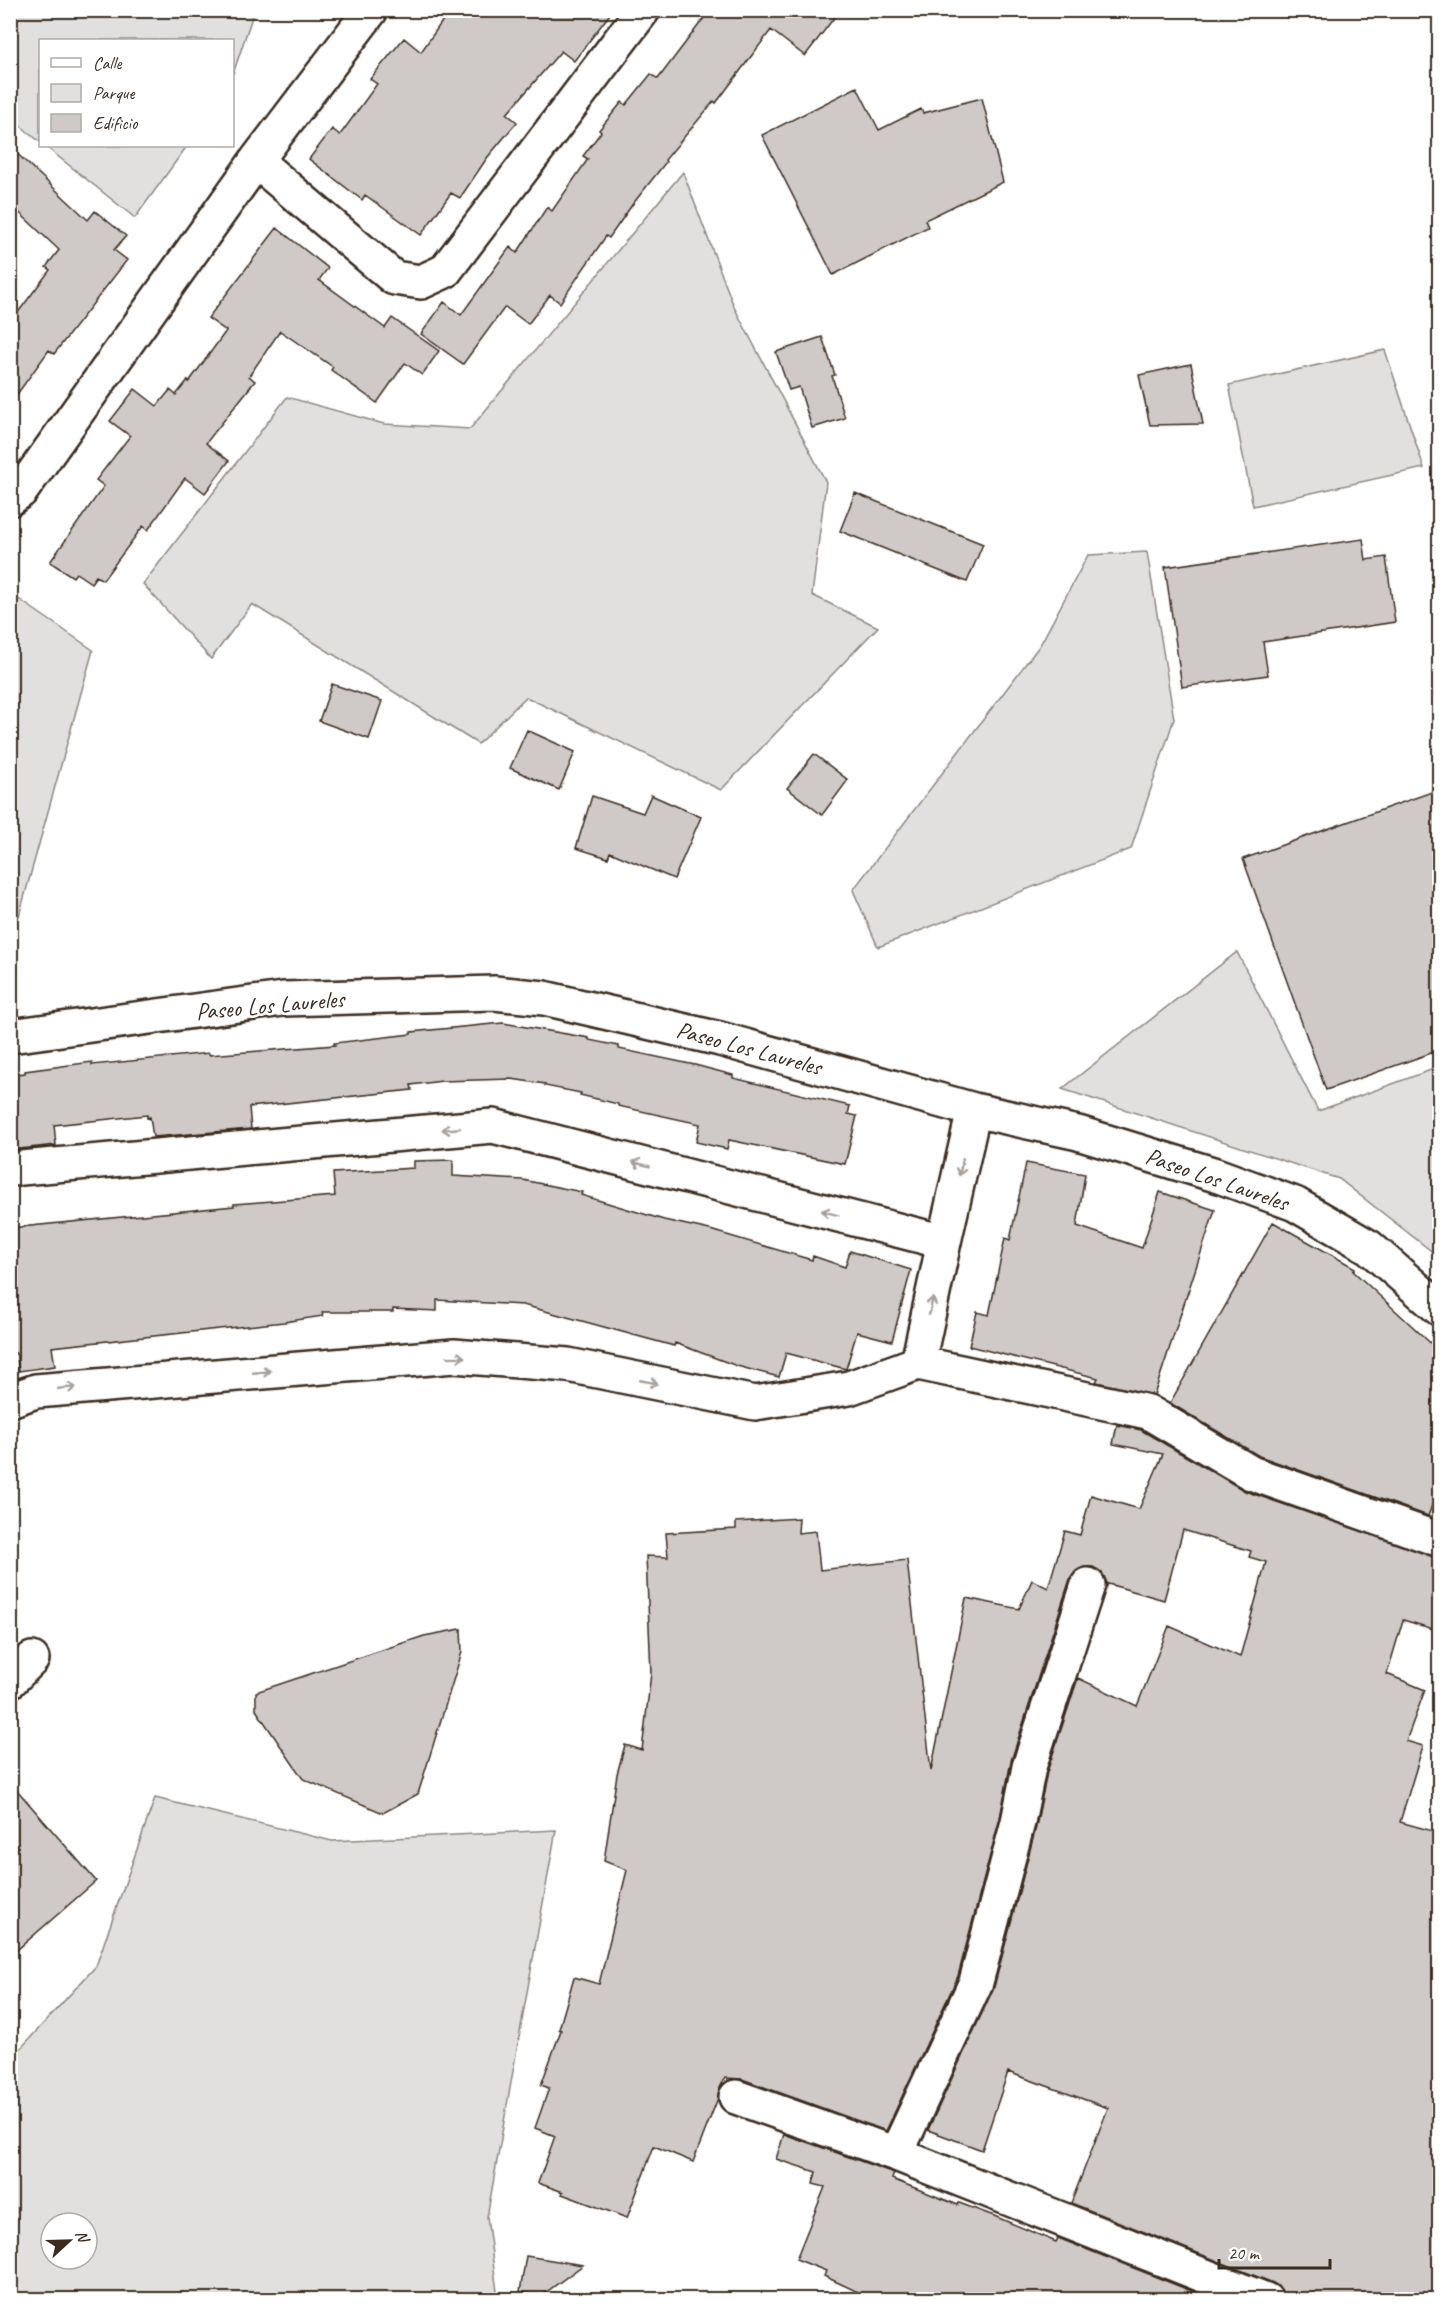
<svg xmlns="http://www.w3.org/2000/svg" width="1450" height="2310" viewBox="0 0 1450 2310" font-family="Caveat,sans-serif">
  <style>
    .green { fill: #e2e0de; stroke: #8e857e; stroke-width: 1.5; fill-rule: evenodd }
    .building { fill: #cfcac7; stroke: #3b2a1e; stroke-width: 1.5 }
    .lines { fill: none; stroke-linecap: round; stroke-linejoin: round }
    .minor-casing { stroke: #3b2a1e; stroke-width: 38 }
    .minor { stroke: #fff; stroke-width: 33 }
    .oneway { stroke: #a79f9a }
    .labels { text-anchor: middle; stroke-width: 5; stroke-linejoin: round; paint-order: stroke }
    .street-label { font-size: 24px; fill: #3b2a1e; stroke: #fff }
  </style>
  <rect width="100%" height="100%" fill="#fff"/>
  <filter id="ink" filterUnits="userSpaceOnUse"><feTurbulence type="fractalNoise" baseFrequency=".0167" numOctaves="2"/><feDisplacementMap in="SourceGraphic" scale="12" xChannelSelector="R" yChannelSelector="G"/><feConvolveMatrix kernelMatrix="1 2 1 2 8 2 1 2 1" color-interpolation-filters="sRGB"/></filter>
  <g filter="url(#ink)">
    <!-- green -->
    <path class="green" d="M10 11 11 10 254 11 233 74 232 40H40V142L11 118Z
      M45 146H187L135 218Z
      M683 172 734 307 826 482 812 595 878 627 721 790 526 697 478 744 252 604 211 659 143 584 287 397 384 424 470 429Z
      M1385 350 1424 468 1253 506 1229 385Z
      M1147 552 1174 719 1131 849 878 947 853 890 1040 645 1088 555Z
      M10 593 93 650 19 916 11 917Z
      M1237 952 1318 1111 1439 1067V1257L1339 1179 1062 1089Z
      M155 1798 332 1841 556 1830 487 2217 498 2299H11V2059L96 1966ZM51 2223H87V2259H51Z"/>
    <!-- building -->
    <path class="building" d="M450 10H613L574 61 561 51 507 114 517 122 487 158 460 198 451 193 421 235 365 195 362 200 309 159 332 129 340 135 377 84 370 79 404 38 421 52Z
      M710 10H840L805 56 771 30 716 103 714 101 665 160 666 162 632 205 609 238 606 236 560 303 550 295 528 324 505 307 463 364 421 334 444 302 461 315 510 247 517 253 547 207 552 211 588 159 583 156 601 132 599 130 622 102 626 105 651 74 658 79Z
      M857 87 879 130 921 109 923 113 982 98 1003 182 925 220 928 227 833 275 762 135Z
      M10 147 88 220 95 211 126 236 114 250 127 260 54 354 49 350 10 404V323L50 270 46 267 59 250 10 204Z
      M277 228 328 268 319 280 385 328 392 318 439 351 422 375 405 363 377 403 331 370 333 367 280 331 249 376 255 381 206 443 229 461 205 493 185 478 148 530 143 526 103 580 96 576 91 583 76 573 73 577 50 562 104 486 96 480 130 436 110 421 135 389 157 406 170 390 176 395 188 380 189 382 226 331 208 318Z
      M822 337 835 375 832 376 845 418 812 428 799 387 789 390 776 352Z
      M1191 364 1203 424 1150 425 1139 375Z
      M855 493 983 544 967 582 840 531Z
      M1363 539 1366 560 1386 557 1395 622 1263 642 1268 675 1182 687 1165 567Z
      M332 684 382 701 369 739 319 721Z
      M527 730 575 752 559 790 510 768Z
      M814 754 848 780 822 815 787 788Z
      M1440 789V1050L1326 1090 1243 859Z
      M651 795 701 817 674 879 610 852 608 858 576 848 592 796 643 813Z
      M503 1023 589 1038V1040L619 1046V1049L695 1065 733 1075V1078L850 1106 848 1114 857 1116 845 1164 729 1140 727 1149 696 1142 700 1124 618 1106V1104L580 1095 581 1093 545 1086V1084L511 1079 442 1081 411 1085 412 1090 249 1107 251 1129 153 1137 150 1117 147 1118V1115L54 1125 56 1145 10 1150V1075L25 1073V1071L92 1062V1065L209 1053V1055L335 1045 334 1043 411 1034V1032Z
      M453 1160V1176L523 1180 582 1192 581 1195 664 1220 710 1230 812 1260 813 1256 845 1267 850 1251 911 1270 892 1341 857 1332 846 1369 786 1353 779 1377 737 1366 675 1343 674 1346 523 1305 437 1300V1311L393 1309V1312H322L323 1316 284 1322 52 1347 55 1366 19 1371 16 1353 10 1355V1228L234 1206V1204L335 1196 333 1173 414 1168V1161Z
      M1026 1163 1085 1174 1077 1226 1142 1248 1160 1192 1215 1210 1154 1395 1096 1382 1098 1378 969 1346 977 1312 989 1315 1005 1238 1010 1240Z
      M1273 1222 1355 1268 1353 1271 1440 1352V1484L1428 1516 1259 1456 1170 1403Z
      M1117 1425 1141 1430 1245 1491 1440 1558V1631L1403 1620 1387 1674 1425 1690 1406 1741 1423 1746 1400 1822 1440 1833V2300H1284L1281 2289 1273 2283 1071 2203 1108 2108 1008 2072 982 2150 928 2130 994 1987 1036 1827 1047 1772 1078 1678 1137 1706 1169 1626 1240 1657 1266 1562 1249 1557 1251 1551 1183 1530 1164 1600 1108 1584 1106 1588V1581L1102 1573 1093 1567H1084L1076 1571 1070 1579 1011 1761 1000 1818 958 1976 886 2131 742 2079 725 2078 719 2090 718 2098 693 2162 654 2146 627 2218 562 2194 563 2192 538 2183 555 2136 535 2128 549 2088 541 2085 561 2030 559 2029 574 1977 599 1984 627 1870 604 1861 617 1774 625 1745 642 1750 651 1673 646 1556 668 1557 666 1533 736 1529V1522L799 1518 798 1533 816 1531 820 1570 907 1560 931 1771 966 1598 1019 1609 1032 1580 1048 1588 1065 1531 1080 1535 1091 1495 1139 1509 1163 1454 1113 1444Z
      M461 1629 462 1652 418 1794 383 1813 303 1779 256 1710V1692L424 1636Z
      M10 1782 96 1881 10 1956Z
      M784 2134 894 2173 892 2179 958 2205 959 2203 994 2216 1056 2242 1058 2238 1214 2300H875L824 2276 826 2271 796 2259 825 2187 813 2184 816 2172 776 2159Z
      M526 2256 583 2265 541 2296 520 2292Z"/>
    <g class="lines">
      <defs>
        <path id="minor" d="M256 161 394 278 421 282 445 271 643 10
          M10 499 21 491 256 161 371 10
          M10 1036 283 999 494 993 544 998 720 1039 974 1110 1078 1133 1216 1175 1295 1204 1369 1247 1440 1309
          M10 1169 493 1126 944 1242 974 1110
          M918 1363 944 1242
          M10 1400 36 1391 454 1356 568 1365 755 1403 849 1388 918 1363 1148 1412 1251 1473 1440 1540
          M10 1681 32 1659
          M736 2097 896 2154 1266 2300
          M896 2154 976 1982 1018 1822 1029 1767 1088 1585"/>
      </defs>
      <!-- minor casing -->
      <use href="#minor" class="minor-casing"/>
      <!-- minor -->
      <use href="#minor" class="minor"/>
    </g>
    <!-- one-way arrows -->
    <defs><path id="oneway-shaft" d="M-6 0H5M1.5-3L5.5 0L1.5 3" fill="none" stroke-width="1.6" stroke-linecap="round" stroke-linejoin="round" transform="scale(1.5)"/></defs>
    <g class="oneway">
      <use href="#oneway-shaft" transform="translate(451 1129) rotate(175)"/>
      <use href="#oneway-shaft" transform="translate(641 1164) rotate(-165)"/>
      <use href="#oneway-shaft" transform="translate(961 1167) rotate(102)"/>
      <use href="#oneway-shaft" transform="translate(830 1213) rotate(-165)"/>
      <use href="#oneway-shaft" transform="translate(931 1306) rotate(-78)"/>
      <use href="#oneway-shaft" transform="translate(456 1357) rotate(1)"/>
      <use href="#oneway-shaft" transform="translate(262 1372) rotate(-5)"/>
      <use href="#oneway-shaft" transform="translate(649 1382) rotate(11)"/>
      <use href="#oneway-shaft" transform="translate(67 1388) rotate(-5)"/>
    </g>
  </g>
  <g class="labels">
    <!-- street labels -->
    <g class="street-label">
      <text transform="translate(270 1005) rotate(-5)" y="8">Paseo Los Laureles</text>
      <text transform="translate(749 1048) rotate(15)" y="8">Paseo Los Laureles</text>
      <text transform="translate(1217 1179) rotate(19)" y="8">Paseo Los Laureles</text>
    </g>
  </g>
  <!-- margin -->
  <rect width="1450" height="2310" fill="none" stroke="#fff" stroke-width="36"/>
  <rect x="18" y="18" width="1414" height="2274" fill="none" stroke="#3b2a1e" stroke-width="2" filter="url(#ink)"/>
  <!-- legend -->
  <rect x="39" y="39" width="195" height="108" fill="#ffffff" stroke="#b1aaa5" stroke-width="1.5"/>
  <rect x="51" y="58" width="30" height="9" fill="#ffffff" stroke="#b1aaa5" stroke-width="1.5"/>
  <text x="93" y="69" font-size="18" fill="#3b2a1e">Calle</text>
  <rect x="51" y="84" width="30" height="18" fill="#e2e0de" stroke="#b1aaa5" stroke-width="1.5"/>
  <text x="93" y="99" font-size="18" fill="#3b2a1e">Parque</text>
  <rect x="51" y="114" width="30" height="18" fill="#cfcac7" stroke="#b1aaa5" stroke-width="1.5"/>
  <text x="93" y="129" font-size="18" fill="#3b2a1e">Edificio</text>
  <!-- north arrow -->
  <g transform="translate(69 2241) rotate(68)"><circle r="28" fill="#ffffff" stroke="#b1aaa5" stroke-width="1.5"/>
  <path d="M0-4.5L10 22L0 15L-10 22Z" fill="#3b2a1e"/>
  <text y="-9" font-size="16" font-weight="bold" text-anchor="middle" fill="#3b2a1e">N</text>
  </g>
  <!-- scale -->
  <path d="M1219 2259v9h111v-9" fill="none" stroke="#3b2a1e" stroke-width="3"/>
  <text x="1228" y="2259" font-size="18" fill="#3b2a1e" stroke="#ffffff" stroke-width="4.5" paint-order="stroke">20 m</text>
</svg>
